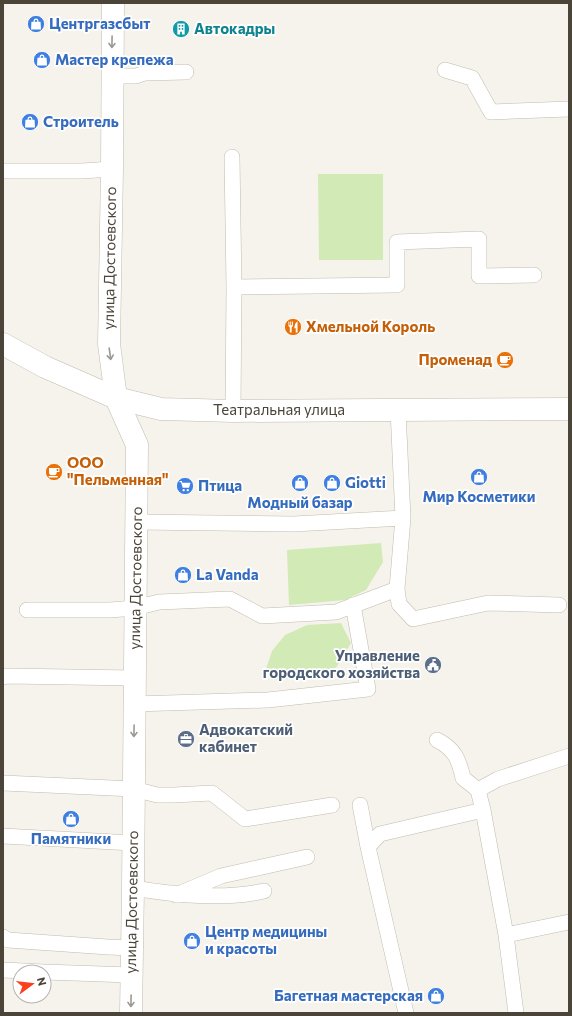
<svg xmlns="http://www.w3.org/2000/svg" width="572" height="1016" viewBox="0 0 572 1016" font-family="Commissioner,sans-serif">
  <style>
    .green { fill: #d2eab5 }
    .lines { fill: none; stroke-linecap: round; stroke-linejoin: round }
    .service-casing { stroke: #c2bbae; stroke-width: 16 }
    .minor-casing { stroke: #c2bbae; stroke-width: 23 }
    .tertiary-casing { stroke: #c2bbae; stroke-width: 23 }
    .service { stroke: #fff; stroke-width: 15 }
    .minor { stroke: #fff; stroke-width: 22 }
    .tertiary { stroke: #fff; stroke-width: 22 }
    .oneway { stroke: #9c9892 }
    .labels { text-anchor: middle; stroke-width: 3.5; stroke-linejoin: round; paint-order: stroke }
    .shop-label { font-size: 15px; font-weight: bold; fill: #366cbe; stroke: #fff; text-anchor: start }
    .culture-label { font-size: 15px; font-weight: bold; fill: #0d838f; stroke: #fff; text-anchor: start }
    .street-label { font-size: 15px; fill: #4b4439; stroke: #fff }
    .food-label { font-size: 15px; font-weight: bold; fill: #c56008; stroke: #fff; text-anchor: start }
    .service-label { font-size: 15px; font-weight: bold; fill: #4e5e75; stroke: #fff; text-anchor: end }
  </style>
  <rect width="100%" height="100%" fill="#f6f3ec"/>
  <!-- green -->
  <path class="green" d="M318 174H383V260H319Z
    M381 543 383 562 366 590 345 600 289 605 287 550Z
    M341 623 351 643 334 671 287 679 272 680 266 669 272 651 285 635 307 625Z"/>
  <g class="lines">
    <defs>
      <path id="service" d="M445 70 472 78 491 112 569 109
        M112 76H136L145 73 186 72
        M232 157 234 287 233 411
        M3 171H82L112 169
        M234 287 397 285V242L479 239V276L534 275
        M403 518 397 589 399 604 413 619 488 603 559 605
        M136 522 294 524 403 518 398 410
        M27 610H110L135 608 159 602 230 599 262 616 336 612 397 589
        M3 677 7 676 134 678
        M134 704 268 700 368 689 353 605
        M437 740C455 749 459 760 463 778L478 790
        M3 783 134 789 157 795H174L212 793 245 819 332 805
        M360 805 368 847 406 1013
        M483 810 506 935 516 1013
        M3 836 133 843
        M368 847 380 834 483 810 478 790 498 779 569 756
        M133 888C176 895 222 900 264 891
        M176 895 221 876 307 857
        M506 935 569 922
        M3 937 8 940 108 947 132 948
        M3 970 44 972
        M44 972 131 975"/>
      <path id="minor" d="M3 344 45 367 116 398 161 409 233 411 569 409"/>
      <path id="tertiary" d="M113 3 112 169 109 344 116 398 137 445 133 888 131 1013"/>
    </defs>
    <!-- service casing -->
    <use href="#service" class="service-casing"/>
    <!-- minor casing -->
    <use href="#minor" class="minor-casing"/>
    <!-- tertiary casing -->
    <use href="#tertiary" class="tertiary-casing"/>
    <!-- service -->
    <use href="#service" class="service"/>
    <!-- minor -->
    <use href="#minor" class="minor"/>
    <!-- tertiary -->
    <use href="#tertiary" class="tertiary"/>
  </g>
  <!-- one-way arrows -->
  <defs><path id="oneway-shaft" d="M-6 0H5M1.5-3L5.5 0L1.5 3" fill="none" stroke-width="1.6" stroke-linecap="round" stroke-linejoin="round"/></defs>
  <g class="oneway">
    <use href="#oneway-shaft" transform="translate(112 42) rotate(91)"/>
    <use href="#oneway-shaft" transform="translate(110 354) rotate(82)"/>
    <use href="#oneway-shaft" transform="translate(134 731) rotate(91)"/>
    <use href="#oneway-shaft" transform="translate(131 1001) rotate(91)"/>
  </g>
  <!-- icons -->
  <defs>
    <symbol id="shop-disc" viewBox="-11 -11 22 22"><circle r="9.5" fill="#3f7fe0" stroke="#fff"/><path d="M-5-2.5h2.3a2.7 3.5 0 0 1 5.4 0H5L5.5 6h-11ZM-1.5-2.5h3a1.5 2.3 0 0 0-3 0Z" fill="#fff"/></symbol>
    <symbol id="building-disc" viewBox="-11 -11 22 22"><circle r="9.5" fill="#0f9aa8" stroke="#fff"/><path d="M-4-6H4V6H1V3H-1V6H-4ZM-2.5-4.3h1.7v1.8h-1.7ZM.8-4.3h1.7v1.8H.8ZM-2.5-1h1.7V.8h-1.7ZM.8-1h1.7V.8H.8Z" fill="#fff"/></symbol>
    <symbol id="restaurant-disc" viewBox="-11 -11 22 22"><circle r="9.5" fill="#e8710a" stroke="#fff"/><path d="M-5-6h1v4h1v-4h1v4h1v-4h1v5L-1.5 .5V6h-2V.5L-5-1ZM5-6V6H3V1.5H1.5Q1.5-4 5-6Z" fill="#fff"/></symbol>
    <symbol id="cafe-disc" viewBox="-11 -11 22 22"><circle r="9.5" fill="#e8710a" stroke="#fff"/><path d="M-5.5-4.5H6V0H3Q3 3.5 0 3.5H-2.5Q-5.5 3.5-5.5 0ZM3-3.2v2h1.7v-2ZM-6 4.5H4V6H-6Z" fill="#fff"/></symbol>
    <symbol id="supermarket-disc" viewBox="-11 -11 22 22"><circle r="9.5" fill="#3f7fe0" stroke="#fff"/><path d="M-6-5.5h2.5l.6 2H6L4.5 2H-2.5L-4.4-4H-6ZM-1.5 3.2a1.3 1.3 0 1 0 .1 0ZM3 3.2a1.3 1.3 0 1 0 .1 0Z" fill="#fff"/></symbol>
    <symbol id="civic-disc" viewBox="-11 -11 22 22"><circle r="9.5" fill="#5c6f8a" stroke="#fff"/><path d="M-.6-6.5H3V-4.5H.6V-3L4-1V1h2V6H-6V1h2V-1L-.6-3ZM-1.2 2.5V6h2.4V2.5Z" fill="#fff"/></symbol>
    <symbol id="office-disc" viewBox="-11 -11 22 22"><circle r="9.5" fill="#5c6f8a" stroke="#fff"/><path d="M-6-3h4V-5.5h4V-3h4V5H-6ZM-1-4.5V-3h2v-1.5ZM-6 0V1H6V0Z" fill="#fff"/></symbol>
  </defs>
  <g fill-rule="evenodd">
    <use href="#shop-disc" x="26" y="14" width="20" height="20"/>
    <use href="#building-disc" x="171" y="19" width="20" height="20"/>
    <use href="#shop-disc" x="32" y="50" width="20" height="20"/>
    <use href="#shop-disc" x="20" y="112" width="20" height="20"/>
    <use href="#restaurant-disc" x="283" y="317" width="20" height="20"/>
    <use href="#cafe-disc" x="495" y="350" width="20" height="20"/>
    <use href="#cafe-disc" x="44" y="462" width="20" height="20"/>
    <use href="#shop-disc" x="469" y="467" width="20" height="20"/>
    <use href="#shop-disc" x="290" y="473" width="20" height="20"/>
    <use href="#shop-disc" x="322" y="473" width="20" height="20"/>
    <use href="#supermarket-disc" x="175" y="476" width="20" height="20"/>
    <use href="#shop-disc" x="173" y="565" width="20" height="20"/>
    <use href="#civic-disc" x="423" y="655" width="20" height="20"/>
    <use href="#office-disc" x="176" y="729" width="20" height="20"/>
    <use href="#shop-disc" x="61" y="809" width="20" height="20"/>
    <use href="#shop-disc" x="182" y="931" width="20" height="20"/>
    <use href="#shop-disc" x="426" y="986" width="20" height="20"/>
  </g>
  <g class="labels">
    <!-- shop labels -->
    <g class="shop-label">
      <text x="49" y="29">Центргазсбыт</text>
      <text x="55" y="65">Мастер крепежа</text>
      <text x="43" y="127">Строитель</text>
      <text x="345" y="488">Giotti</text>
      <text x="198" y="491">Птица</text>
      <text x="479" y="502" text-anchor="middle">Мир Косметики</text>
      <text x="300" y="508" text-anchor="middle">Модный базар</text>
      <text x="196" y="580">La Vanda</text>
      <text x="71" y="844" text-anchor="middle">Памятники</text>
      <text x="205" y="937">Центр медицины<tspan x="205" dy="17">и красоты</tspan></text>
      <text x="423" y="1001" text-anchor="end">Багетная мастерская</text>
    </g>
    <!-- culture labels -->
    <g class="culture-label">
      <text x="194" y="34">Автокадры</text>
    </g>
    <!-- street labels -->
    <g class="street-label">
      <text transform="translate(110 258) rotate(-89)" y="5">улица Достоевского</text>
      <text x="279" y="415">Театральная улица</text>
      <text transform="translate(136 578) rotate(-89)" y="5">улица Достоевского</text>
      <text transform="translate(132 902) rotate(-89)" y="5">улица Достоевского</text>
    </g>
    <!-- food labels -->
    <g class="food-label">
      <text x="306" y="332">Хмельной Король</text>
      <text x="492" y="365" text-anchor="end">Променад</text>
      <text x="67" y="468">ООО<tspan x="67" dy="17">"Пельменная"</tspan></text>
    </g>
    <!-- service labels -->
    <g class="service-label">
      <text x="420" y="661">Управление<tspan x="420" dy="17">городского хозяйства</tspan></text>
      <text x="199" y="735" text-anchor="start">Адвокатский<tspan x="199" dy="17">кабинет</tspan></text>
    </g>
  </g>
  <!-- border -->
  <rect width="572" height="1016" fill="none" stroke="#4b4439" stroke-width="8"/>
  <!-- north arrow -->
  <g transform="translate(32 984) rotate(75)"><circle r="19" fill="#ffffff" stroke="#b7b4b0"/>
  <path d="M0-3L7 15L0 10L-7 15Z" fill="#fc3f1d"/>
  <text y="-6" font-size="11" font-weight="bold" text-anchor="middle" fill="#4b4439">N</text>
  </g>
</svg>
